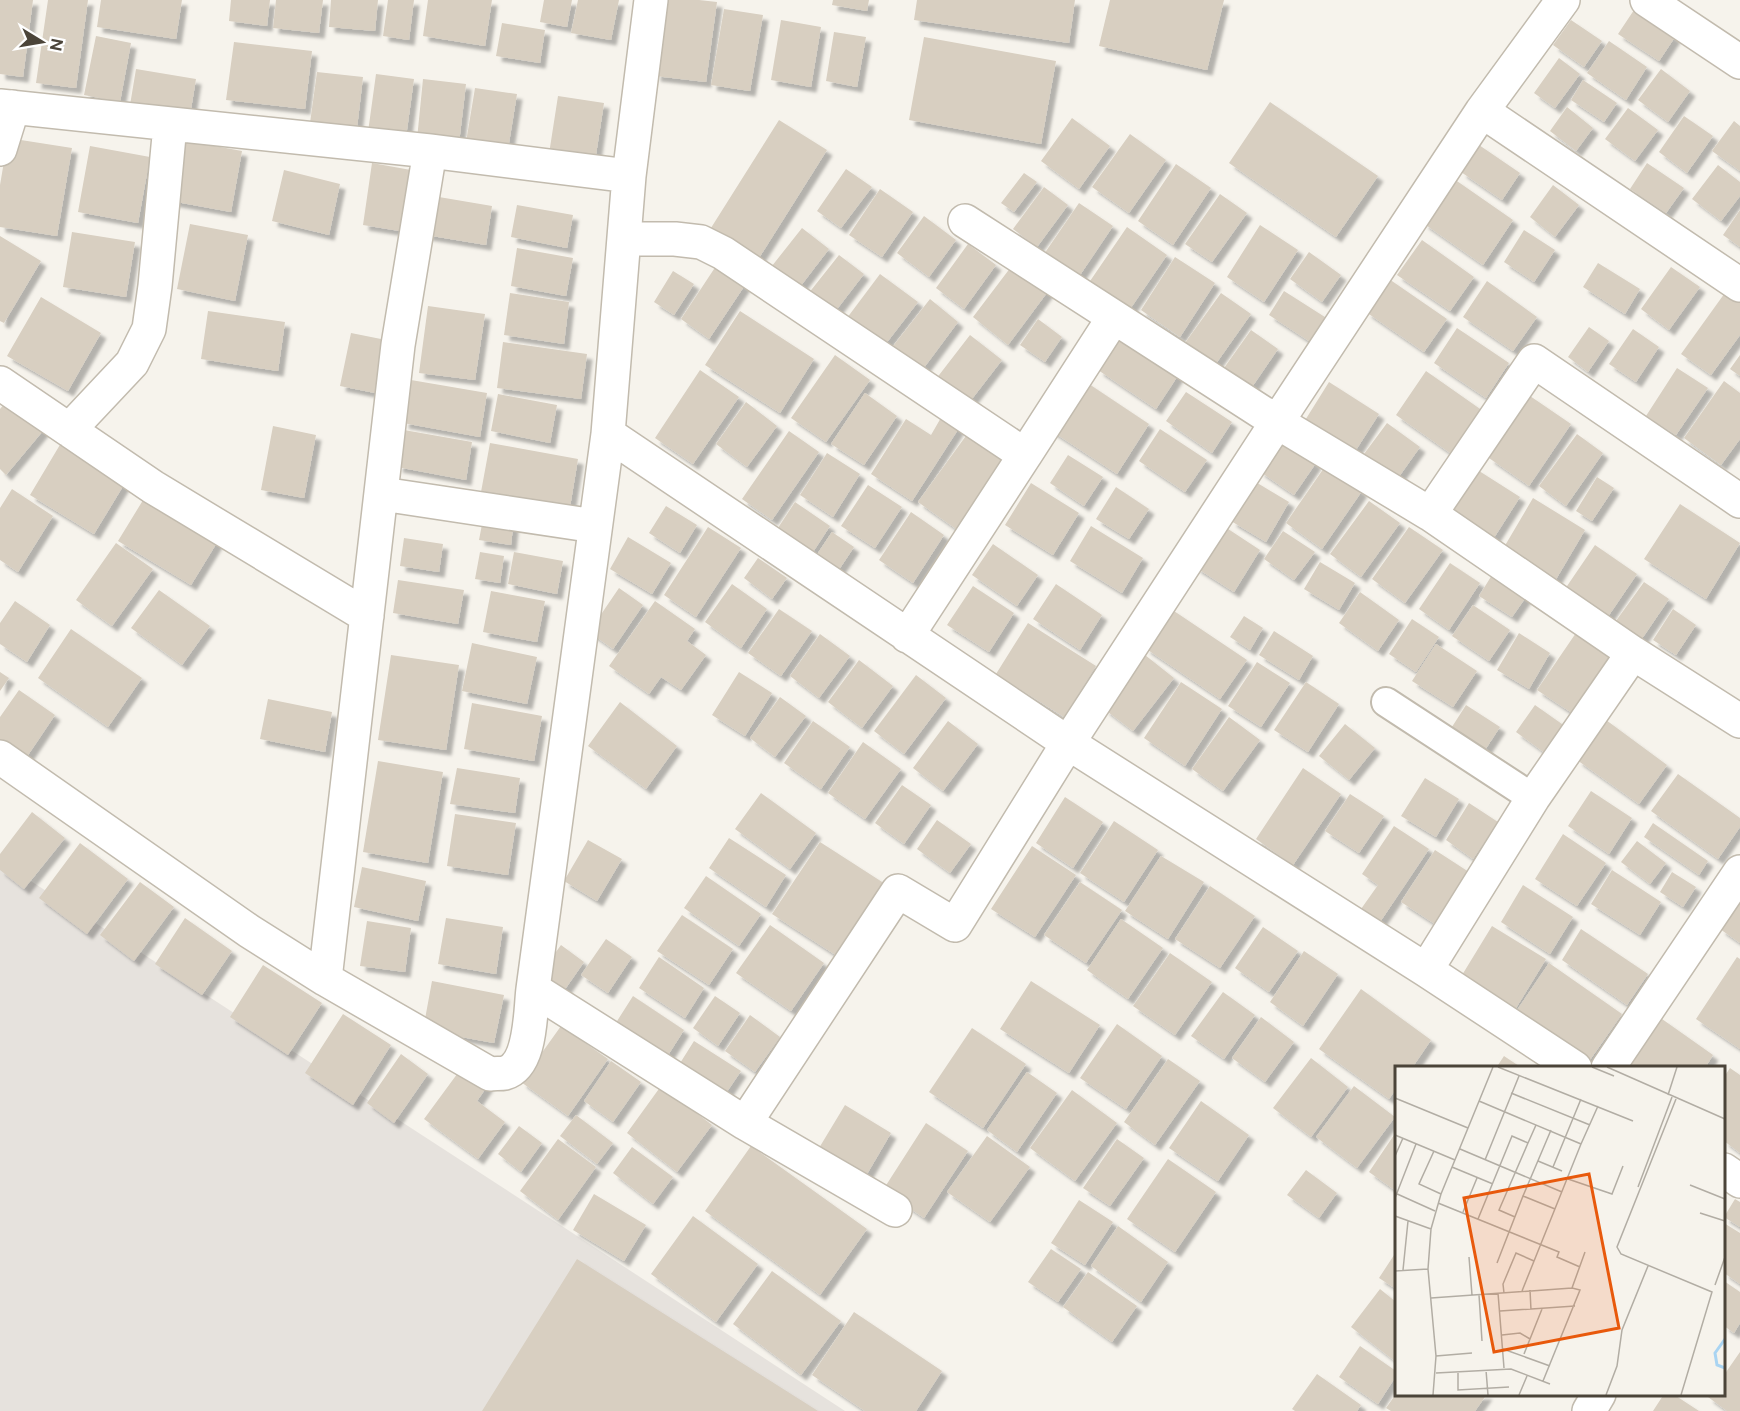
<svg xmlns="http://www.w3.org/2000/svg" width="1740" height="1411" viewBox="0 0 1740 1411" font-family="'Public Sans',sans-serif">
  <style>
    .industrial { fill: #e6e2dd }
    .building { fill: #d8cfc1; filter: url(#shadow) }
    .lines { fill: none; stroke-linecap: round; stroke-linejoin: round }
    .service-casing { stroke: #c2bbae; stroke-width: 32 }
    .minor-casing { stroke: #c2bbae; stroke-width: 36 }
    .service { stroke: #fff; stroke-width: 28 }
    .minor { stroke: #fff; stroke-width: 33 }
    .inset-river { fill: none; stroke: #a9d4f2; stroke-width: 3 }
    .inset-road { fill: none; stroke: #b2ada4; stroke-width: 1.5 }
    .view { fill: #e8590c; fill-opacity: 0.15; stroke: #e8590c; stroke-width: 3 }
    .inset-edge { fill: none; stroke: #4b4439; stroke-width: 3 }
  </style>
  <defs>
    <filter id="shadow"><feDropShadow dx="5.5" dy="5.5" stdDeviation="1.5" flood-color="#0004"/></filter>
  </defs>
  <rect width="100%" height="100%" fill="#f6f3ec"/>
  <!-- industrial -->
  <path class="industrial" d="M0 861 568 1230 845 1411H0Z"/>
  <!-- building -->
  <path class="building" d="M0 0H33L23 77 0 74Z
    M48 0H88L76 88 36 83Z
    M101 0H182L176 39 97 27Z
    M231 0H270L267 26 229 21Z
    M276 0H323L319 33 273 28Z
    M331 0H378L375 31 329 27Z
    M388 0H414L409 40 383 36Z
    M428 0H492L485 46 423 36Z
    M544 0H572L567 27 540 22Z
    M578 0H619L611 40 571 33Z
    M665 0H699L717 2 706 82 655 76Z
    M833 0H869L867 11 832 5Z
    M917 0H1075L1069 43 914 20Z
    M1110 0H1224L1207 70 1099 46Z
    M724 9 763 15 750 91 711 85Z
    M1634 10 1675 37 1659 61 1618 34Z
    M781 20 821 27 811 87 771 80Z
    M1571 20 1602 41 1584 67 1553 45Z
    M502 23 545 30 540 63 496 56Z
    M834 32 866 37 857 87 826 81Z
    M96 36 131 43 120 102 84 95Z
    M924 37 1056 61 1041 144 909 120Z
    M1609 41 1647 67 1626 100 1587 73Z
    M234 42 312 51 305 109 226 100Z
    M1559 58 1580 74 1555 108 1534 93Z
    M136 69 196 79 190 115 130 105Z
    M1661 69 1690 91 1668 122 1638 100Z
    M317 72 363 77 357 128 310 123Z
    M376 74 414 79 406 137 368 132Z
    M423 79 466 84 459 143 417 139Z
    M1583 80 1617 103 1604 122 1571 100Z
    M475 88 517 94 508 149 466 142Z
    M558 96 604 103 595 161 549 154Z
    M1270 102 1378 176 1336 237 1229 163Z
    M1567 107 1593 128 1576 151 1550 131Z
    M1628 108 1658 130 1635 161 1605 139Z
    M1684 116 1713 136 1687 173 1659 152Z
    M1072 118 1110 146 1079 189 1041 161Z
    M779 120 827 150 752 269 704 239Z
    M1734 121 1740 126V171L1712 151Z
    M1130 134 1166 160 1129 213 1092 187Z
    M8 138 72 148 57 236 0 227V185Z
    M182 140 242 151 231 212 171 201Z
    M1479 145 1520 173 1502 200 1461 172Z
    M90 146 150 157 138 223 78 212Z
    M372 163 422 172 412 233 363 225Z
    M1647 163 1684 188 1666 213 1630 189Z
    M1176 164 1211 188 1173 245 1138 221Z
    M1718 165 1740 182V196L1721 221 1692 199Z
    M846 169 872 187 841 228 817 211Z
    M284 170 340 184 329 235 272 221Z
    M1024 173 1037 182 1014 212 1001 203Z
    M1454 179 1513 220 1483 265 1423 223Z
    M1553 185 1579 205 1555 237 1530 217Z
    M1044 187 1068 205 1037 247 1013 229Z
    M880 189 913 212 882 257 849 235Z
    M1220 194 1247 213 1212 262 1185 244Z
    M433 196 492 206 486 245 426 235Z
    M1079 203 1113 226 1076 281 1042 257Z
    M517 205 573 215 567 248 511 237Z
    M1740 210V247L1723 235Z
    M924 216 956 240 929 277 897 253Z
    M190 224 248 235 235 301 177 289Z
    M1260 225 1298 250 1264 302 1227 277Z
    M1127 227 1167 255 1128 312 1088 284Z
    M802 228 829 249 796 292 768 271Z
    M1524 230 1555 250 1534 282 1504 262Z
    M72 232 135 242 126 297 63 287Z
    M0 236 41 261 4 323 0 321Z
    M1422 240 1474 277 1450 311 1397 275Z
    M968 244 996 265 964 309 936 288Z
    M517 248 573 258 566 296 511 286Z
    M1309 252 1341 275 1322 302 1290 279Z
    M839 255 864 274 834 313 808 294Z
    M1175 257 1215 283 1180 337 1141 310Z
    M1014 263 1049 290 1008 345 973 317Z
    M1598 263 1640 289 1625 314 1583 287Z
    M716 266 745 285 709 339 681 319Z
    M1671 267 1700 287 1669 330 1641 309Z
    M673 271 694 284 674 315 654 302Z
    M880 274 918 302 881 350 844 322Z
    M1389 279 1447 319 1424 352 1366 312Z
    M1487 281 1537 317 1513 351 1463 317Z
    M1727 290 1740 299V335L1711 375 1681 354Z
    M1284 291 1328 319 1312 343 1269 315Z
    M510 293 569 302 564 344 504 335Z
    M1221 293 1251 314 1215 365 1185 343Z
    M41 297 101 333 68 391 7 356Z
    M930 299 958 322 920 373 890 350Z
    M428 306 485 314 475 380 419 373Z
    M208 311 285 322 278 371 201 359Z
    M740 311 814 359 780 413 705 365Z
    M1038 319 1062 337 1045 362 1020 345Z
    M1589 327 1609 341 1588 372 1568 357Z
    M1457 328 1509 363 1486 398 1434 363Z
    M1633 329 1659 347 1636 382 1609 364Z
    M1251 330 1278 349 1252 387 1224 368Z
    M351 333 391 341 380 394 340 386Z
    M1123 333 1181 371 1156 409 1098 370Z
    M970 335 1002 360 968 404 936 379Z
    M503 342 587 354 581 399 497 388Z
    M835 355 870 380 826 442 791 418Z
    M1740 355V376L1730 369Z
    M1677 368 1708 388 1676 435 1646 416Z
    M700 370 739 397 693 464 655 438Z
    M1426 371 1483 411 1453 455 1396 415Z
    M1077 376 1149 424 1117 474 1044 426Z
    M411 380 487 393 480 437 403 423Z
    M1724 381 1740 393V439L1721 465 1684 438Z
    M1329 382 1379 414 1354 453 1304 422Z
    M1186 392 1232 422 1212 453 1166 421Z
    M865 393 897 416 864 465 831 444Z
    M498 394 557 405 550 443 491 431Z
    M12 395 47 426 6 475 0 469V409Z
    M1530 396 1571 424 1529 486 1489 458Z
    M746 402 777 426 747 467 716 444Z
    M942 416 959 428 912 501 871 474 906 419 931 435Z
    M1387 423 1420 447 1398 478 1364 454Z
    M273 426 316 435 304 498 261 490Z
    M1160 429 1207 460 1185 492 1139 461Z
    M404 430 472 442 466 480 397 467Z
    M789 431 819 452 772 520 742 499Z
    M968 433 1008 461 959 531 918 502Z
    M1577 434 1603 453 1566 506 1539 486Z
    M64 438 128 478 94 534 30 495Z
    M1281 438 1316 463 1294 495 1259 471Z
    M490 443 578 459 570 507 481 492Z
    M827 453 860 474 833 517 800 495Z
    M1068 455 1103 477 1084 506 1050 483Z
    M1326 465 1362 491 1322 549 1286 523Z
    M1476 469 1520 497 1490 544 1446 515Z
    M1597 477 1614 488 1592 521 1576 511Z
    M1254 481 1289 502 1266 542 1231 521Z
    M1031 483 1079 513 1053 555 1005 525Z
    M868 485 902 507 875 548 841 526Z
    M1116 487 1149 509 1129 539 1096 519Z
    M12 489 53 516 18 572 0 560V508Z
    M148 492 221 536 191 585 118 541Z
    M1533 498 1585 530 1552 586 1500 554Z
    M1369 501 1400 523 1361 577 1330 554Z
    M795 502 830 526 809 558 774 534Z
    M1680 504 1740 543 1706 599 1644 559Z
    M666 506 697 525 680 553 649 533Z
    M911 512 944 535 913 583 879 560Z
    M484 514 514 518 511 545 479 540Z
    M1222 525 1260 550 1234 592 1195 567Z
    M1091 526 1143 558 1122 593 1070 561Z
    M708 527 741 548 696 617 664 595Z
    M1409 527 1443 550 1405 603 1372 579Z
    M1283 531 1315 552 1294 580 1264 559Z
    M832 532 854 547 838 571 816 556Z
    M628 537 671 563 652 594 610 569Z
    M404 538 443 544 439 572 400 566Z
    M116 543 153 569 112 626 76 600Z
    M993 544 1038 575 1017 606 972 575Z
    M1595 545 1637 574 1607 618 1565 589Z
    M480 552 504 556 500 583 475 579Z
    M514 552 563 561 557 594 508 584Z
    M758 558 787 578 772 599 744 578Z
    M1320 562 1355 583 1339 610 1304 589Z
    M1450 563 1480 583 1449 630 1419 609Z
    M1492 575 1526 597 1512 617 1479 596Z
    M398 580 464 590 458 624 393 613Z
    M1644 582 1669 599 1639 643 1613 625Z
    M732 584 767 609 741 648 705 622Z
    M1056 584 1102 615 1080 650 1033 619Z
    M973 586 1014 613 989 652 947 625Z
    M619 588 643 605 613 649 589 632Z
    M159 590 210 626 182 665 131 628Z
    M491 591 545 601 537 642 483 632Z
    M1360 592 1399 620 1378 651 1339 623Z
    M15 601 50 625 27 662 0 644V623Z
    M655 601 695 629 687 641 706 655 681 690 661 677 649 694 609 666Z
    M1473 605 1510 630 1489 661 1452 636Z
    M779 609 812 631 781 676 748 653Z
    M1171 609 1247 660 1220 699 1145 648Z
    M1673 609 1696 625 1676 655 1653 640Z
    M1244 616 1263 628 1250 650 1230 637Z
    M1412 619 1439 637 1416 672 1389 654Z
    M1028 623 1096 666 1064 717 996 674Z
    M71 629 142 678 108 727 38 678Z
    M1578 630 1616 657 1575 715 1537 690Z
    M1274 631 1313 656 1299 680 1259 655Z
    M1519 633 1550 653 1529 689 1497 670Z
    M820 634 850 656 819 698 790 676Z
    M472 643 537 657 527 704 462 691Z
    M1436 644 1477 671 1453 707 1412 681Z
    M391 655 459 665 446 750 378 740Z
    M1145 655 1174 678 1133 731 1104 709Z
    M859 660 893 686 862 728 828 702Z
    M1257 662 1290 683 1261 727 1228 706Z
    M0 672 9 678 0 691Z
    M739 672 772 693 745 736 712 715Z
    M916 675 946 698 904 754 874 731Z
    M1181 682 1222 709 1185 766 1144 738Z
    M1306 682 1339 704 1308 752 1274 730Z
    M19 690 55 715 22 764 0 749V717Z
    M780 697 806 716 775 757 750 738Z
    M268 699 332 712 325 752 260 739Z
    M620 702 677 746 646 789 588 746Z
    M472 703 542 716 534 761 464 749Z
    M1466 705 1500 727 1483 753 1450 730Z
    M1535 705 1569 729 1549 756 1516 732Z
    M1229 717 1260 740 1223 791 1192 769Z
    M1606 720 1667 765 1639 804 1577 760Z
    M813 721 850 747 821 789 784 763Z
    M948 721 978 744 943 791 913 768Z
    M1345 724 1375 748 1349 780 1319 756Z
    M863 742 901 769 865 819 828 793Z
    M378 761 443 772 428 863 363 852Z
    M457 768 520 778 515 813 450 804Z
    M1303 768 1341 794 1293 865 1256 839Z
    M1678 774 1740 818V827L1718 859 1651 811Z
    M1425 778 1459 799 1436 837 1401 816Z
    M902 785 931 805 904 844 875 823Z
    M1591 791 1632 818 1609 854 1568 826Z
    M761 793 816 833 790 869 735 829Z
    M1350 794 1384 816 1359 853 1325 831Z
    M1065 797 1103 822 1073 868 1036 843Z
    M1469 803 1498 822 1473 859 1446 840Z
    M32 812 65 838 24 889 0 870V854Z
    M455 814 516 823 508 875 447 866Z
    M937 820 971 844 950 873 917 849Z
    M1114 821 1158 850 1124 902 1080 873Z
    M1653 823 1708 861 1699 875 1644 837Z
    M1394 826 1429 849 1380 922 1361 909 1378 885 1362 874Z
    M1563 834 1606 863 1577 906 1535 879Z
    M729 838 786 875 766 907 709 868Z
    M588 840 622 859 597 901 564 881Z
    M1637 841 1666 863 1650 884 1621 862Z
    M820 842 893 889 845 961 772 914Z
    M80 843 128 879 87 934 39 898Z
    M1032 846 1076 875 1035 937 991 909Z
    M1435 850 1472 874 1438 926 1401 902Z
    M1161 856 1204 882 1168 939 1125 911Z
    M362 867 426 881 418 921 354 907Z
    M1612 870 1661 902 1640 935 1591 904Z
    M1672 872 1696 887 1683 907 1660 892Z
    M706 876 761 914 739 946 684 908Z
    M140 882 174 907 134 961 100 935Z
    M1080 882 1122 910 1086 963 1044 935Z
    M1523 885 1573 917 1550 954 1501 922Z
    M1210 886 1255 916 1220 968 1175 939Z
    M1740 899V943L1720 929Z
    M682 915 733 949 709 985 657 951Z
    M185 918 232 951 202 995 155 964Z
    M446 918 503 927 496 974 438 964Z
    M1121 919 1163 948 1128 999 1087 970Z
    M367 921 411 928 405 972 360 966Z
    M770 925 824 963 791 1011 736 973Z
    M1492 926 1546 959 1513 1013 1459 980Z
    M1263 927 1298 951 1269 992 1235 968Z
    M1581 929 1648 974 1627 1005 1562 960Z
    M606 939 632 957 608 993 581 975Z
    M561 945 584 962 561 995 537 978Z
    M1304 951 1338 974 1303 1026 1270 1002Z
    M1170 953 1212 982 1175 1035 1133 1006Z
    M659 957 704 988 685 1018 639 988Z
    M1737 957 1740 959V1049L1696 1019Z
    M1549 963 1622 1014 1585 1067 1513 1016Z
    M263 965 322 1003 288 1055 230 1017Z
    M432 981 504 995 494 1043 423 1030Z
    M1031 981 1100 1025 1069 1073 1000 1029Z
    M1361 989 1431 1040 1412 1068H1396V1089L1389 1099 1319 1049Z
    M1223 992 1255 1015 1224 1059 1191 1036Z
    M633 996 684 1030 663 1063 612 1029Z
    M715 996 740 1013 718 1046 693 1028Z
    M343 1014 391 1045 353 1105 305 1073Z
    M750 1015 780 1037 755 1072 725 1051Z
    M1261 1017 1294 1042 1265 1082 1232 1058Z
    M1662 1019 1713 1055 1705 1068H1628Z
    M1117 1024 1162 1056 1126 1109 1080 1078Z
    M561 1026 608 1059 568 1116 521 1082Z
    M972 1028 1026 1064 983 1128 929 1092Z
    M694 1041 741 1071 722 1099 677 1068Z
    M401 1054 428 1074 394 1123 367 1103Z
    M1504 1056 1522 1068H1496Z
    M1311 1058 1348 1087 1311 1137 1273 1108Z
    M1168 1059 1200 1081 1155 1145 1124 1122Z
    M611 1061 641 1082 613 1122 584 1101Z
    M463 1066 488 1085 477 1101 505 1122 478 1159 424 1119Z
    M1730 1068 1740 1075V1153L1724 1141V1077Z
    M1027 1072 1057 1093 1017 1152 987 1130Z
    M661 1086 712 1125 677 1172 627 1133Z
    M1354 1086 1395 1117 1357 1168 1316 1137Z
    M1072 1090 1117 1123 1075 1181 1030 1148Z
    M1201 1101 1249 1135 1218 1181 1169 1148Z
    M845 1105 891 1133 860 1186 813 1158Z
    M576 1115 613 1143 597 1164 560 1136Z
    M926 1123 968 1151 924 1218 883 1190Z
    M519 1126 542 1143 521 1172 498 1154Z
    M1396 1132V1191L1369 1172Z
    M987 1136 1030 1167 990 1222 947 1192Z
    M558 1139 596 1167 558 1220 520 1191Z
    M1117 1139 1144 1158 1110 1206 1083 1188Z
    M751 1146 867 1229 820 1295 705 1211Z
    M632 1147 673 1177 653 1204 613 1173Z
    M1168 1159 1216 1192 1175 1252 1127 1219Z
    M1306 1170 1337 1193 1319 1218 1287 1195Z
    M594 1194 646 1225 624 1261 573 1230Z
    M1735 1199 1740 1202V1227L1724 1217Z
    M1079 1200 1113 1222 1085 1265 1051 1243Z
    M693 1216 758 1264 716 1322 651 1274Z
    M1724 1223 1740 1233V1284L1724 1273Z
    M1118 1226 1168 1262 1141 1302 1091 1266Z
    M1051 1249 1081 1269 1058 1302 1028 1282Z
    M1396 1252V1289L1379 1278Z
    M577 1259 818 1411H482Z
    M772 1271 841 1321 801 1375 733 1324Z
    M1088 1272 1137 1306 1112 1342 1063 1307Z
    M1724 1281 1740 1292V1323L1734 1333 1724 1326Z
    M1380 1289 1396 1302V1362L1351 1327Z
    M854 1312 942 1371 916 1411H865L812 1375Z
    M1360 1346 1396 1371V1376L1378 1404 1339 1377Z
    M1740 1352V1411H1727L1708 1397 1710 1394H1724V1375Z
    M1317 1374 1361 1405 1357 1411H1295L1292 1409Z
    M1396 1394H1487L1475 1411H1391L1386 1408Z
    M1664 1394H1673L1699 1411H1653Z"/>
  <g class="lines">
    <defs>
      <path id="service" d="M1386 702 1533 798"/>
      <path id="minor" d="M1647 0 1740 62
        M0 106 430 151 629 176
        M1482 111 1740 285
        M0 149 13 107
        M965 221 1277 422 1430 514 1633 653 1533 798 1426 970
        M624 239H675L701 242 723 253 1025 455 907 636
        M0 383 153 487 367 616
        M69 430 132 363 149 329 155 286 170 125
        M608 434 1068 743 1426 970 1575 1068
        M1025 455 1114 317
        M382 494 595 526
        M1430 514 1534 361 1740 501
        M1633 653 1740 721
        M0 757 249 931 325 979 490 1074C495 1073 500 1074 505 1073 532 1065 530 1012 533 989L745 1123 895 1210
        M325 979 398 345 430 151
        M533 989 608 434 629 176 651 0
        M1608 1068 1740 872
        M745 1123 898 891 955 925 1068 743 1277 422 1482 111 1563 0
        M1724 1170 1740 1181
        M1589 1411 1599 1394"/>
    </defs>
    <!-- service casing -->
    <use href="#service" class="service-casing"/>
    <!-- minor casing -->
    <use href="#minor" class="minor-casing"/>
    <!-- service -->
    <use href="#service" class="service"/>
    <!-- minor -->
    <use href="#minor" class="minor"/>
  </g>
  <!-- overview -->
  <g transform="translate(1395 1066)">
    <rect width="330" height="330" fill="#f6f3ec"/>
    <path class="inset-river" d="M330 273 320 287 322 299 330 302"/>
    <path class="inset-road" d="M103 1 238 55M197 1 219 10M212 1 330 53M116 27 195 59M273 29 282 1M0 32 73 62M281 33 222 181 226 188 317 226 286 329M84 35 186 78 127 225M0 69 60 94M133 77 141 59M186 78 203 40M65 83 167 126M39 85 24 118 46 128M0 90 8 72M90 94 124 10M143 95 167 105M57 101 98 118M158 101 186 33M173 113 217 128 228 100M295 119 330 133M243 121 277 31M0 127 40 145M128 130 156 64M0 132 21 78M43 137 164 186 162 191 185 201M68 146 82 112M305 147 330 155M0 150 36 163M83 153 117 70 133 77 104 144 120 151M74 191 77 229M102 197 128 130 160 143M8 204 13 155M0 205 33 203M320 219 330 191M135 224 136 244M103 227 109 302M109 227 108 218 121 187 139 195M84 229 87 275M36 232 177 222M105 245 180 240M107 269 125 267 135 273M108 283 155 300M129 288 147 243M41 290 77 287M91 304 93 329M41 307 116 303 155 318M63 307V324L114 321M148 315 185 224 177 222 190 186M38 329 41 290 33 203 36 163 46 128 98 1M124 329 132 310M211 329 222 300 227 264 253 200"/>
    <path class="view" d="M194 108 224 262 99 286 69 132Z"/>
    <rect width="330" height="330" class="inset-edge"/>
  </g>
  <!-- north arrow -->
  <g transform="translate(42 42) rotate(101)" stroke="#ffffff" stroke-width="4.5" paint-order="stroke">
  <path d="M0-4.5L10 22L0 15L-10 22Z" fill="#4b4439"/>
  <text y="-9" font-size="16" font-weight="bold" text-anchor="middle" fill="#4b4439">N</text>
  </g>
</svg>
